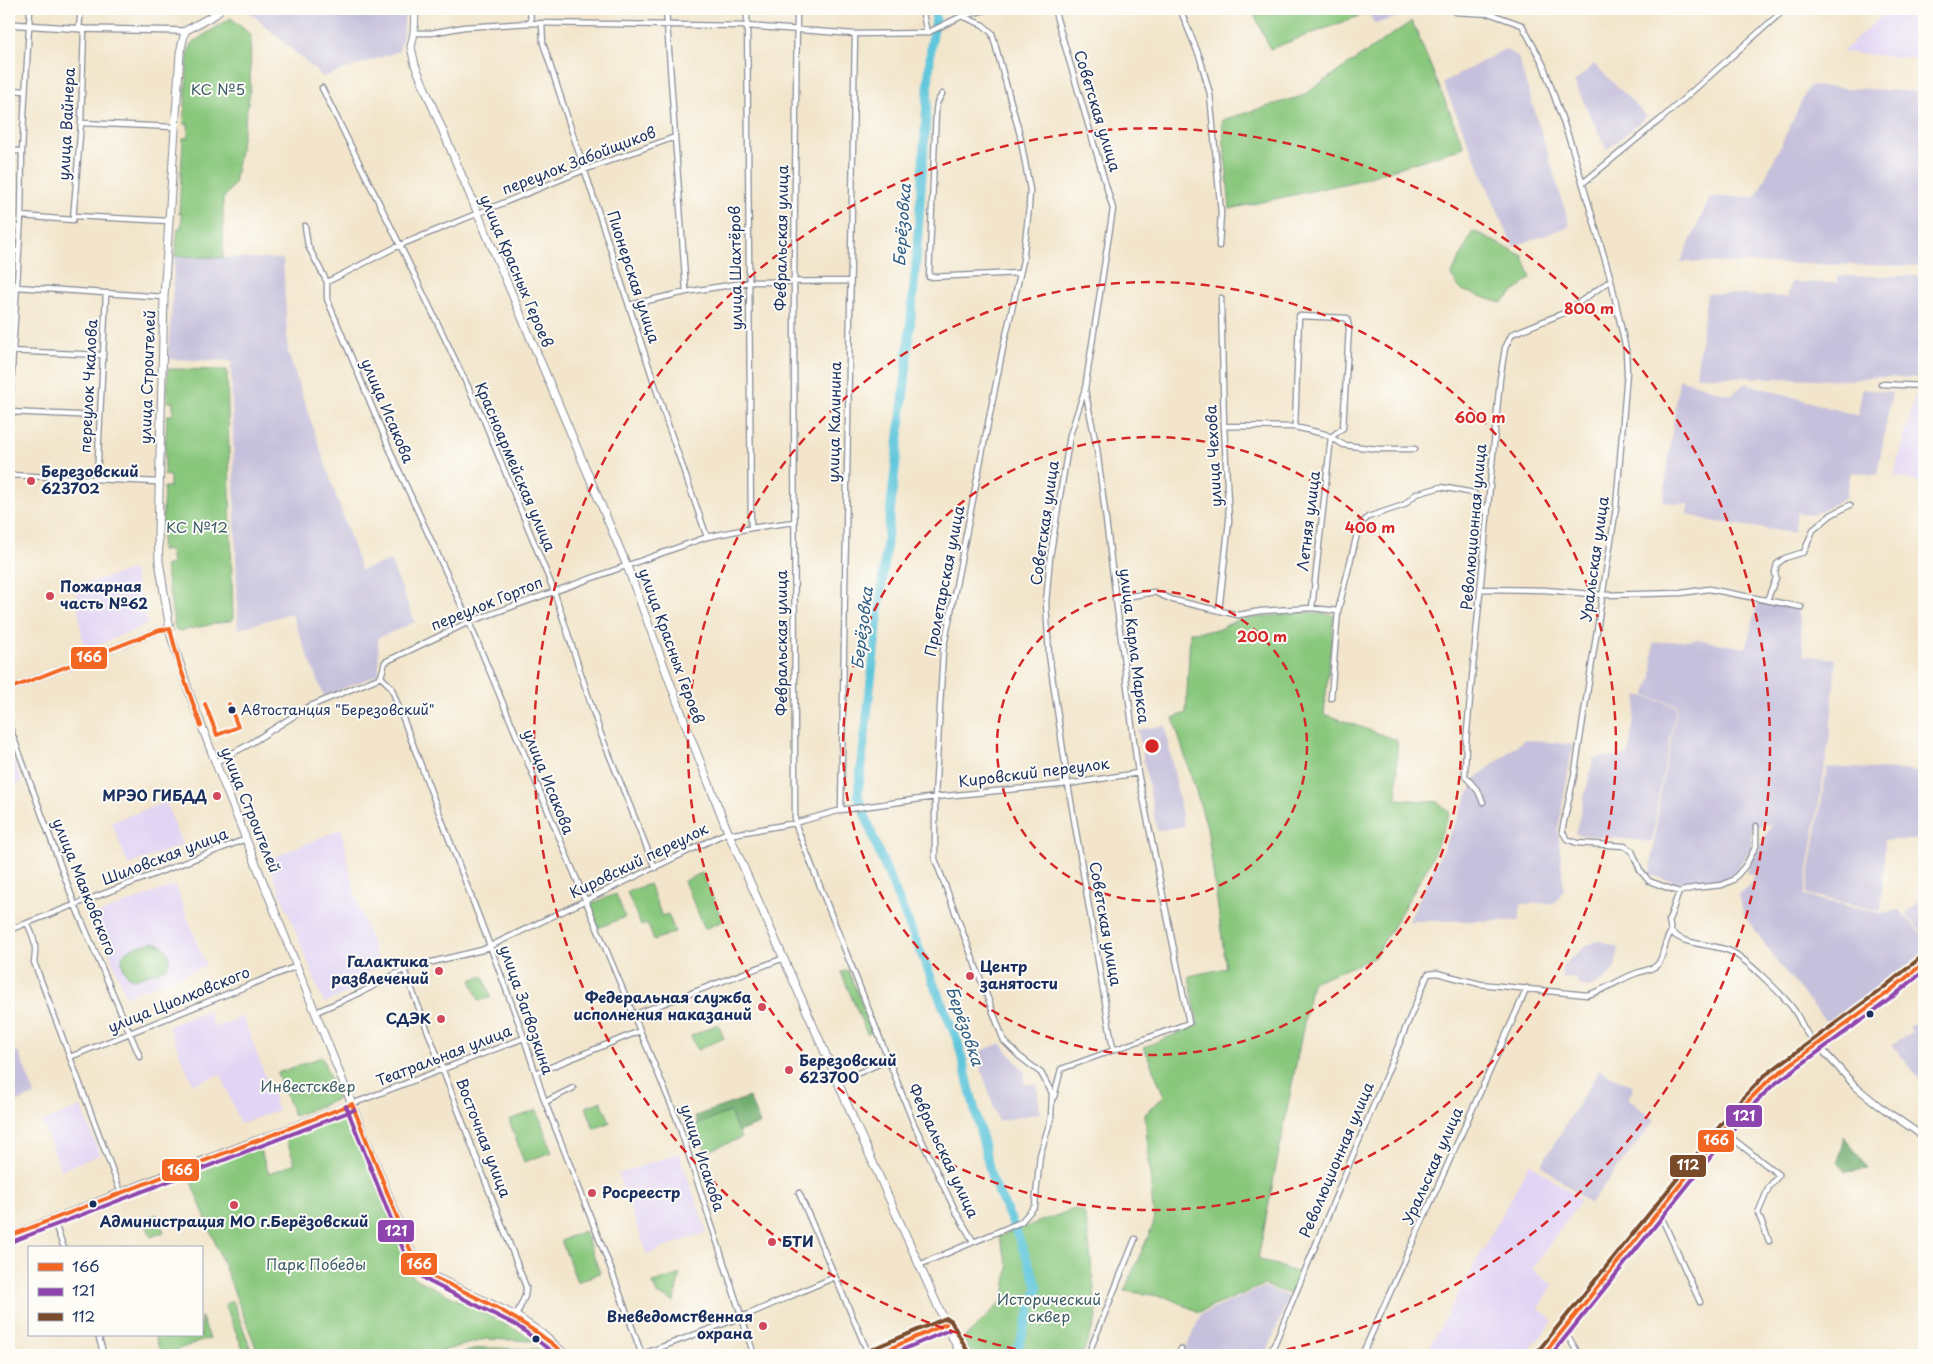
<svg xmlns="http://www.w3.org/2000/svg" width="1933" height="1364" viewBox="0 0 1933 1364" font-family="'Playpen Sans',sans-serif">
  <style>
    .built { fill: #e1d4f4 }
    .industrial { fill: #c5c0db }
    .green { fill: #89c77d; stroke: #527b6e }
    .forest { fill: #6eac6c; stroke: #446e65 }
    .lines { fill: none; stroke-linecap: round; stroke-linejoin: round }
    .river { stroke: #5fc6dc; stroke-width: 9 }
    .minor-casing { stroke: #868a94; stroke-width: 7 }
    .tertiary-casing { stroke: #868a94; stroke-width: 8 }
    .secondary-casing { stroke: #868a94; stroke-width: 9 }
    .primary-casing { stroke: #868a94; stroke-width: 10 }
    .minor { stroke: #fff; stroke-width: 4.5 }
    .tertiary { stroke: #fff; stroke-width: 5.5 }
    .secondary { stroke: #fff; stroke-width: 7 }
    .primary { stroke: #fff; stroke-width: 8 }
    .bus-1-casing { stroke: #fdfcf7; stroke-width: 8 }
    .bus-2-casing { stroke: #fdfcf7; stroke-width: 8 }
    .bus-3-casing { stroke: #fdfcf7; stroke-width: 8 }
    .bus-1 { stroke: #f26522; stroke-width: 4 }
    .bus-2 { stroke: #8e44ad; stroke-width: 4 }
    .bus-3 { stroke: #7a4b2a; stroke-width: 4 }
    .ring { fill: none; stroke: #d62828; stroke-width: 2.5; stroke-dasharray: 9 6 }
    .poi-dot { fill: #d1495b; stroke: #fdfcf7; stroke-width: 2 }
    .bus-dot { fill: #1b2f5e; stroke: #fdfcf7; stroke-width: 2 }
    .labels { text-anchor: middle; stroke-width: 4; stroke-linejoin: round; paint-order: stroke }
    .bus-label { font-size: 14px; fill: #1b2f5e; stroke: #fdfcf7; text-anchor: start }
    .park-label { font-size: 15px; fill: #3c5d67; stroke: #fdfcf7 }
    .street-label { font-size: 15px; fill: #1b2f5e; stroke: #fdfcf7 }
    .poi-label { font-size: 15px; font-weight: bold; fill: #1b2f5e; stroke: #fdfcf7; text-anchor: start }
    .water-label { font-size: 16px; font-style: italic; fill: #2f5c84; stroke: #fdfcf7 }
    .centre { fill: #d62828; stroke: #fdfcf7; stroke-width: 2.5 }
    .ring-label { font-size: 15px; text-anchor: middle; font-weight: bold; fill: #d62828; stroke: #fdfcf7; stroke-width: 4; stroke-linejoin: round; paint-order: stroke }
    .line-badge { stroke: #fdfcf7; stroke-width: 2 }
    .badge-label { font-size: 14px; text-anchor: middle; font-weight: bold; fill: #fff }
  </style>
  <rect width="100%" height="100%" fill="#fdfcf7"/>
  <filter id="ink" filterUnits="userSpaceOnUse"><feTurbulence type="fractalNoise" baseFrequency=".02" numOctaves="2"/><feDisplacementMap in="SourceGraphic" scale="10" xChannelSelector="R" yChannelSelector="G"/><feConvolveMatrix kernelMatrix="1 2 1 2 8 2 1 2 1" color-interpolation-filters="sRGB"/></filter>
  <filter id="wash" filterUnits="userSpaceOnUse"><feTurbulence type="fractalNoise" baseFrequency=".0096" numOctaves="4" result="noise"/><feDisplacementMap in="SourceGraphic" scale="20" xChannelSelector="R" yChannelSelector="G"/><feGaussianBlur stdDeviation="1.12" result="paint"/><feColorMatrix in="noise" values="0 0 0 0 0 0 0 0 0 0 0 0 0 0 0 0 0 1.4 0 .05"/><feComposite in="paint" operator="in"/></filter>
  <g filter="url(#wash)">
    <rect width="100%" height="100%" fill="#f2e5cb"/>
    <!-- built -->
    <path class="built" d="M1889 9H1924V59L1842 52Z
      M1916 393 1924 396V483L1894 476Z
      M133 570 148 624 84 651 75 586Z
      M9 748 22 782 9 787Z
      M166 802 182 845 128 865 112 822Z
      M341 829 356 898 380 967 360 976 364 986 324 1003 267 860Z
      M175 885 206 966 126 996 95 915Z
      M208 1010 214 1027 243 1017 278 1110 240 1124 221 1074 193 1084 168 1026Z
      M81 1107 100 1155 61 1170 42 1122Z
      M679 1153 707 1232 647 1254 618 1174Z
      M1530 1163 1581 1200 1532 1269 1554 1285 1538 1308 1553 1321 1525 1355H1447L1429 1348Z"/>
    <!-- industrial -->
    <path class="industrial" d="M246 9H405L404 30 399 51 323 77Z
      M1365 9H1423L1375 24Z
      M1505 49 1518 57 1570 226 1513 247 1443 83Z
      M1594 64 1647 116 1607 150 1574 82Z
      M1809 86 1924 92V266L1681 262 1710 197H1756Z
      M175 256 283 259 288 353 361 570 390 560 415 622 378 638 379 674 324 696 291 613 238 629 231 361 168 359Z
      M1837 276H1924V378L1868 377 1853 380 1696 376 1707 293 1787 297 1791 282 1837 283Z
      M1679 379 1731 395 1745 383 1858 416 1862 389 1892 392 1877 475 1851 472 1846 498 1814 514 1797 513 1794 533 1711 521 1687 514 1688 504 1663 502Z
      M1758 600 1798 608 1804 655 1836 659 1830 734 1804 896 1880 913 1899 910 1924 936V951L1860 1006 1827 1023 1779 964 1744 915 1738 895 1749 886 1754 875 1746 873 1772 824 1751 827V848L1734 873 1725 879 1681 883 1650 875 1660 795 1678 705 1645 696 1652 677 1653 643 1697 639 1746 648Z
      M1638 695 1677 706 1659 793 1652 842 1575 834 1594 758 1628 755Z
      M1165 725 1184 826 1157 831 1138 730Z
      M1525 739 1573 745 1558 830 1564 890 1554 903 1521 904 1519 921H1409L1476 778Z
      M1827 767 1924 771 1923 840H1885L1881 911 1806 894Z
      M1924 895V934L1906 915Z
      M1599 940 1619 948 1615 968 1603 981 1591 987 1578 985 1577 979 1562 978V966L1584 947Z
      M1924 1020V1085L1892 1044 1912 1032 1909 1026Z
      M1001 1043 1025 1073 1024 1084H1037L1040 1113 998 1121 976 1053Z
      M18 1051 35 1095 9 1105V1055Z
      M1599 1070 1634 1087 1628 1099 1655 1120 1590 1204 1541 1165Z
      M1264 1287 1289 1296 1266 1355H1183L1201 1314Z"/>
    <!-- green -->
    <path class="green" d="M1252 9H1358L1362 15 1270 49Z
      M231 18 251 35 250 92 234 184 223 199V258L175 256 178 228H181L182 214H179L183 138H188V124H184L188 52 193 42Z
      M1412 21 1464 147 1357 181 1230 209 1222 120 1302 96Z
      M1473 231 1523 256 1531 278 1501 303 1461 290 1451 276Z
      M168 369 227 370 233 620 180 631 175 629 165 565H172L170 551 161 550 164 487H170V476L164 475 167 415H173V402H167Z
      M1307 612 1334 615 1324 714 1397 740V799L1438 802 1450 812 1429 865 1374 958 1312 982 1258 1259 1299 1273 1290 1294 1264 1285 1199 1312 1166 1297 1124 1291 1154 1223 1145 1114 1164 1096 1144 1047 1198 1025 1189 976 1226 968 1207 827 1173 718 1186 713 1190 632 1217 630 1237 620Z
      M702 873 723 921 705 929 684 881Z
      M649 884 662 916 668 914 675 932 654 940 647 923 641 926 627 892Z
      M616 894 625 917 598 928 588 905Z
      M153 942C165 943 175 957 166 968L135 979C128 978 127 975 124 969 115 948 137 947 153 942Z
      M848 970 873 1032 867 1034 841 972Z
      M483 976 491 997 479 1001 471 980Z
      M718 1024 724 1038 697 1050 691 1036Z
      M322 1057 338 1099 294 1116 277 1073Z
      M601 1101 610 1122 594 1129 586 1107Z
      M537 1110 552 1152 524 1162 509 1120Z
      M730 1111 741 1138 706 1152 696 1125Z
      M343 1114 351 1121 413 1277 538 1341 486 1339 427 1355H259L187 1171 258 1145 269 1174 295 1163 284 1134Z
      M1075 1209 1084 1212 1088 1233 1097 1317 1082 1355H971L963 1338 971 1332 1004 1299 1008 1267 999 1236Z
      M157 1214 164 1232 151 1237 144 1219Z
      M584 1231 600 1273 577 1282 561 1240Z
      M680 1274 674 1302 657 1294 653 1283Z
      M233 1301 253 1355H245L225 1304Z
      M201 1316 210 1338 162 1355 154 1335H201Z
      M481 1348 546 1349 552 1355H454Z"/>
    <!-- forest -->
    <path class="forest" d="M749 1097 760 1124 738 1132 730 1112 698 1124 695 1116Z
      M1844 1136 1868 1169 1846 1172 1838 1162Z"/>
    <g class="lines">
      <!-- river -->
      <path class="river" d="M934 9 936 20 931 45 916 263 905 382 858 795 876 845 958 1042 992 1179 1013 1224
        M1003 1355 1018 1348 1038 1287 1014 1226"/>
    </g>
  </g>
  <g filter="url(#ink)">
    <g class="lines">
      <defs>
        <path id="minor" d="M530 9 531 23
          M666 9 686 292
          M747 9 751 528
          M797 9 794 281 795 823 913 1122 956 1212 973 1241
          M922 9 927 33
          M1054 9 1113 209 1085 389 1070 435 1050 557 1046 603 1049 655 1068 784 1113 1049
          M1180 9 1200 58 1210 94 1221 213 1219 246
          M1451 9 1455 12 1491 14 1522 25 1543 64 1571 144 1611 280 1626 350 1627 372 1616 508 1575 771 1562 831 1567 839 1577 843 1624 846 1632 851 1640 870 1649 881 1679 892 1693 888 1722 885 1733 880 1746 865 1756 846V826
          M542 23 543 43 668 425 707 537
          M79 28 81 9
          M414 33H431L464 27 531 23 747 26 855 34 927 33 962 16 989 9
          M322 88 400 245 483 418 554 591 600 732 655 868
          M9 90 25 91
          M942 94 937 103 936 111 929 277 1020 273
          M81 123 174 127
          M9 151H22
          M1583 183 1661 119 1785 9
          M21 216 73 220 81 123 84 29
          M74 216 169 221
          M305 226 308 246 327 282V299L395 462 469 622 677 1119 754 1355
          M9 251H19
          M327 282 400 245 584 170 675 137
          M16 287 164 297
          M629 305 686 292 749 282 850 281
          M9 351 102 355
          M1881 384 1924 386
          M9 412 100 416
          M9 421 21 216 22 151 30 9
          M1224 426 1295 427 1325 434 1344 445 1378 449H1415
          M1295 427 1299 316 1347 318 1349 328 1343 428 1331 437
          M9 475 158 482
          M97 479 106 294
          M1482 589 1545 590 1603 595 1681 593 1709 589 1801 607
          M1115 599 1154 592 1173 600 1238 615 1261 611 1312 608 1338 611
          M1767 600 1776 578 1775 572 1777 564 1785 558 1804 552 1813 530 1831 515 1850 505
          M1312 608 1331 437
          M1219 611 1229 521 1224 426 1221 298
          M381 677 391 687 490 946 521 1029 545 1102 611 1269 642 1355
          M1331 698 1338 611 1359 526 1368 517 1404 505 1416 494 1441 487 1474 493 1488 514
          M9 725 75 905 140 1057
          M216 762 248 745 308 707 381 677 385 662 469 622 707 537 751 528 794 522
          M1483 802 1478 791 1465 776 1466 742 1500 379 1505 348 1512 334 1564 313 1611 280
          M841 810 855 34
          M1679 892 1669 920 1671 932C1687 947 1713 943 1732 952 1746 959 1785 997 1794 1010 1804 1025 1802 1031 1817 1044
          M27 923C34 937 37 946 34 962L121 1193
          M9 930 246 839
          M404 969 526 1287 525 1296 516 1316
          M316 1012 362 992 407 968 482 950 728 832 734 834 795 823 841 810 935 797 1068 784 1138 773
          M633 1015 784 958
          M70 1057 297 966
          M536 1073 640 1031
          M838 1082 888 1060
          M1054 1097 1061 1069 1189 1023 1138 773 1097 449 1085 390
          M545 1102 573 1088
          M352 1104 524 1038
          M1723 1131 1779 1175 1769 1187 1758 1213 1769 1241
          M799 1193 869 1355
          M1659 1212 1700 1302
          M53 1219 64 1248
          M919 1265 1021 1222 1035 1206 1040 1155 1051 1118 1052 1093 1041 1073 1019 1056 1004 1041 935 859V797L943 651 1003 348 1023 261 1029 207 1030 190 1020 135 992 33 983 25 962 16 961 9
          M1565 1331 1579 1355
          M98 1335 104 1355
          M640 1355 742 1317 835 1277
          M1088 1355 1135 1239
          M1178 1355 1181 1349
          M1270 1355 1428 974 1437 973 1480 984 1587 995C1605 991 1619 979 1637 973 1643 971 1654 969 1658 964 1664 957 1663 943 1671 932
          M1362 1355 1527 988"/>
        <path id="tertiary" d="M9 24 84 29 185 31
          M9 689 160 630 170 629
          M1817 1044 1856 1087 1878 1105 1924 1137
          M9 1236 182 1168 352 1104"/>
        <path id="secondary" d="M220 9 216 14 185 31 180 53 164 297 158 534 159 561 171 636 190 695 218 769 411 1252 416 1261 427 1273 516 1316 542 1334 566 1355
          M415 9 414 33 411 47 415 65 627 566 687 728 728 832 838 1082 855 1123 946 1324 875 1355"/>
        <path id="primary" d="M946 1324 962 1355
          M1543 1355 1745 1104 1768 1081 1886 994 1924 963"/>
      </defs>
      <!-- minor casing -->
      <use href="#minor" class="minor-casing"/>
      <!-- tertiary casing -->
      <use href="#tertiary" class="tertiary-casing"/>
      <!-- secondary casing -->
      <use href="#secondary" class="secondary-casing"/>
      <!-- primary casing -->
      <use href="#primary" class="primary-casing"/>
      <!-- minor -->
      <use href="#minor" class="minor"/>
      <!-- tertiary -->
      <use href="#tertiary" class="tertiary"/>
      <!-- secondary -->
      <use href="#secondary" class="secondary"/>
      <!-- primary -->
      <use href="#primary" class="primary"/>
      <defs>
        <path id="bus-1" d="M170 629 180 667 201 726
          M9 689 160 630 170 629
          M205 704 217 735 238 727 229 704
          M352 1104 411 1252 421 1268 433 1277C481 1299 526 1320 566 1355
          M9 1236 352 1104
          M875 1355 946 1324
          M1543 1355 1745 1104 1768 1081 1886 994 1924 963"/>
        <path id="bus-2" d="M346 1106 405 1254 416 1272 430 1282 516 1325 557 1355
          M11 1242 354 1110
          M890 1355 949 1330
          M1551 1355 1750 1108 1772 1086 1890 999 1924 971"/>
        <path id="bus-3" d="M872 1349 946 1318 951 1321 968 1352
          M1538 1351 1741 1100 1764 1076 1882 989 1920 958"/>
      </defs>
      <!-- bus-1 casing -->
      <use href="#bus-1" class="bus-1-casing"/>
      <!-- bus-2 casing -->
      <use href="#bus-2" class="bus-2-casing"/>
      <!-- bus-3 casing -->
      <use href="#bus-3" class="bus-3-casing"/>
      <!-- bus-1 -->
      <use href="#bus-1" class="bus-1"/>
      <!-- bus-2 -->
      <use href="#bus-2" class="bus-2"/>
      <!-- bus-3 -->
      <use href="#bus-3" class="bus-3"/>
    </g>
  </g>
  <!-- distance rings -->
  <g class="ring">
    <circle cx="1152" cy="746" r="155"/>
    <circle cx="1152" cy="746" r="309"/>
    <circle cx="1152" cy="746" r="464"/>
    <path d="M1045 1355A618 618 0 1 1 1259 1355"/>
  </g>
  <!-- markers -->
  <g class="poi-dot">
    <circle cx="31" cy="481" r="5"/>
    <circle cx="50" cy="596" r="5"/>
    <circle cx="217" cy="796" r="5"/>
    <circle cx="439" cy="971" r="5"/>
    <circle cx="970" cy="976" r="5"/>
    <circle cx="762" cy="1007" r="5"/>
    <circle cx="441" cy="1019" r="5"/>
    <circle cx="789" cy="1070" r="5"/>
    <circle cx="592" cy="1193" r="5"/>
    <circle cx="234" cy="1205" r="5"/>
    <circle cx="772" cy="1242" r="5"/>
    <circle cx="763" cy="1326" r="5"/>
  </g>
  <g class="bus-dot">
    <circle cx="232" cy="710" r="4.5"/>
    <circle cx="1870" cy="1014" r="4.5"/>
    <circle cx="93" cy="1204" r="4.5"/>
    <circle cx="536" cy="1339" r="4.5"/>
  </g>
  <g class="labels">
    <!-- bus labels -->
    <g class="bus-label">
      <text x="241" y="715">Автостанция "Березовский"</text>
    </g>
    <!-- park labels -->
    <g class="park-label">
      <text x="218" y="95">КС №5</text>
      <text x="197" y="533">КС №12</text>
      <text x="308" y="1092">Инвестсквер</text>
      <text x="316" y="1270">Парк Победы</text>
      <text x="1049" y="1305">Исторический<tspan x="1049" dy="17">сквер</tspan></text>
    </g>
    <!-- street labels -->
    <g class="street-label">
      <text transform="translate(1097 111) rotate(73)" y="5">Советская улица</text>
      <text transform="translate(67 124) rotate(-87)" y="5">улица Вайнера</text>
      <text transform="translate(579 161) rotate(-21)" y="5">переулок Забойщиков</text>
      <text transform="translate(782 238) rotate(-89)" y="5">Февральская улица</text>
      <text transform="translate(736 268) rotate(-91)" y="5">улица Шахтёров</text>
      <text transform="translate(516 271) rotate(67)" y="5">улица Красных Героев</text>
      <text transform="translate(633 277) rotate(72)" y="5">Пионерская улица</text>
      <text transform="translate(148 377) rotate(-88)" y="5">улица Строителей</text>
      <text transform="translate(89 386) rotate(-87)" y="5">переулок Чкалова</text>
      <text transform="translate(387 411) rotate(67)" y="5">улица Исакова</text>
      <text transform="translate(835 422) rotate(-89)" y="5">улица Калинина</text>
      <text transform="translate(1214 456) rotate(-93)" y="5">улица Чехова</text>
      <text transform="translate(515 467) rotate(67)" y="5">Красноармейская улица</text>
      <text transform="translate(1309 521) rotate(-83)" y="5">Летняя улица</text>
      <text transform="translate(1045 523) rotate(-82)" y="5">Советская улица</text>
      <text transform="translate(1474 527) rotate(-85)" y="5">Революционная улица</text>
      <text transform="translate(1595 559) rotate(-82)" y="5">Уральская улица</text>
      <text transform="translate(945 581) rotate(-79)" y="5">Пролетарская улица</text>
      <text transform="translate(487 604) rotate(-22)" y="5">переулок Гортоп</text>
      <text transform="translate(782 643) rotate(-90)" y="5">Февральская улица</text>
      <text transform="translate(671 646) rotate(70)" y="5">улица Красных Героев</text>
      <text transform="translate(1134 646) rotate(83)" y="5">улица Карла Маркса</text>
      <text transform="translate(1034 773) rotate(-7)" y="5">Кировский переулок</text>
      <text transform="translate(548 782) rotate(68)" y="5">улица Исакова</text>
      <text transform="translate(250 810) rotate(68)" y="5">улица Строителей</text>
      <text transform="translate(165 857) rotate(-21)" y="5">Шиловская улица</text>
      <text transform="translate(639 861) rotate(-26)" y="5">Кировский переулок</text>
      <text transform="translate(84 887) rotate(68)" y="5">улица Маяковского</text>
      <text transform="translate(1105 924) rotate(80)" y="5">Советская улица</text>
      <text transform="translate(179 1000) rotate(-22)" y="5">улица Циолковского</text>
      <text transform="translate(526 1010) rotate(71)" y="5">улица Загвозкина</text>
      <text transform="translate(444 1056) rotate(-21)" y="5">Театральная улица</text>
      <text transform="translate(483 1138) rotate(69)" y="5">Восточная улица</text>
      <text transform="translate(943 1151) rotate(65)" y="5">Февральская улица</text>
      <text transform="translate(702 1158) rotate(72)" y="5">улица Исакова</text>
      <text transform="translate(1337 1160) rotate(-67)" y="5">Революционная улица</text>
      <text transform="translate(1433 1166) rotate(-66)" y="5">Уральская улица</text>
    </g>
    <!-- poi labels -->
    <g class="poi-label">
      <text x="41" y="477">Березовский<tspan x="41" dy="17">623702</tspan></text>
      <text x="60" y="592">Пожарная<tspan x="60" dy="17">часть №62</tspan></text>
      <text x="207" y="801" text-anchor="end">МРЭО ГИБДД</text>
      <text x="429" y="967" text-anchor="end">Галактика<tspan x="429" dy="17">развлечений</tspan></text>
      <text x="980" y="972">Центр<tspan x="980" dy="17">занятости</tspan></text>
      <text x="752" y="1003" text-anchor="end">Федеральная служба<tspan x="752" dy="17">исполнения наказаний</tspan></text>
      <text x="431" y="1024" text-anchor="end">СДЭК</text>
      <text x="799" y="1066">Березовский<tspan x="799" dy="17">623700</tspan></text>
      <text x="602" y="1198">Росреестр</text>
      <text x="234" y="1227" text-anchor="middle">Администрация МО г.Берёзовский</text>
      <text x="782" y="1247">БТИ</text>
      <text x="753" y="1322" text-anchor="end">Вневедомственная<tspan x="753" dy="17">охрана</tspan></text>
    </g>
    <!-- water labels -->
    <g class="water-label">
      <text transform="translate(902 225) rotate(-86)" y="6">Берёзовка</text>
      <text transform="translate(862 628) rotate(-83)" y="6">Берёзовка</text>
      <text transform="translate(965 1026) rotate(71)" y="6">Берёзовка</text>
    </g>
  </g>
  <circle cx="1152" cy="746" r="8" class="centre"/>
  <g class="ring-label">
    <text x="1589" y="314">800 m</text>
    <text x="1480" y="423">600 m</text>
    <text x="1370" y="533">400 m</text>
    <text x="1262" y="642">200 m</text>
  </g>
  <g class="line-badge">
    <rect x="70" y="646" width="38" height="24" rx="5" fill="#f26522"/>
    <rect x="1725" y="1104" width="38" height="24" rx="5" fill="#8e44ad"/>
    <rect x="1697" y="1129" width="38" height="24" rx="5" fill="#f26522"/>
    <rect x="1669" y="1154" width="38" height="24" rx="5" fill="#7a4b2a"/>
    <rect x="161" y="1158" width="39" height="24" rx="5" fill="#f26522"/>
    <rect x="377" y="1219" width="38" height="24" rx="5" fill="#8e44ad"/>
    <rect x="400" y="1252" width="38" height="24" rx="5" fill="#f26522"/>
  </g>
  <g class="badge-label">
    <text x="89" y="662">166</text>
    <text x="1744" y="1121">121</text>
    <text x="1716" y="1145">166</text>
    <text x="1688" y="1170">112</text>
    <text x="180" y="1175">166</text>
    <text x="396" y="1236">121</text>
    <text x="419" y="1269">166</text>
  </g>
  <!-- margin -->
  <rect width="1933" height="1364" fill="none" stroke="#fdfcf7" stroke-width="30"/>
  <!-- legend -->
  <rect x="28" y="1246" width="175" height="90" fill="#fdfcf7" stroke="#a3aaba"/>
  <rect x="38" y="1263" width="25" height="8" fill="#f26522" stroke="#a3aaba"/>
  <text x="72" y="1272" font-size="15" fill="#1b2f5e">166</text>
  <rect x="38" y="1288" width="25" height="8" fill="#8e44ad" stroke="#a3aaba"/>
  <text x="72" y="1296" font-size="15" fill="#1b2f5e">121</text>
  <rect x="38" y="1313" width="25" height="8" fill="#7a4b2a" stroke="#a3aaba"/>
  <text x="72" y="1322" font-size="15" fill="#1b2f5e">112</text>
</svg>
